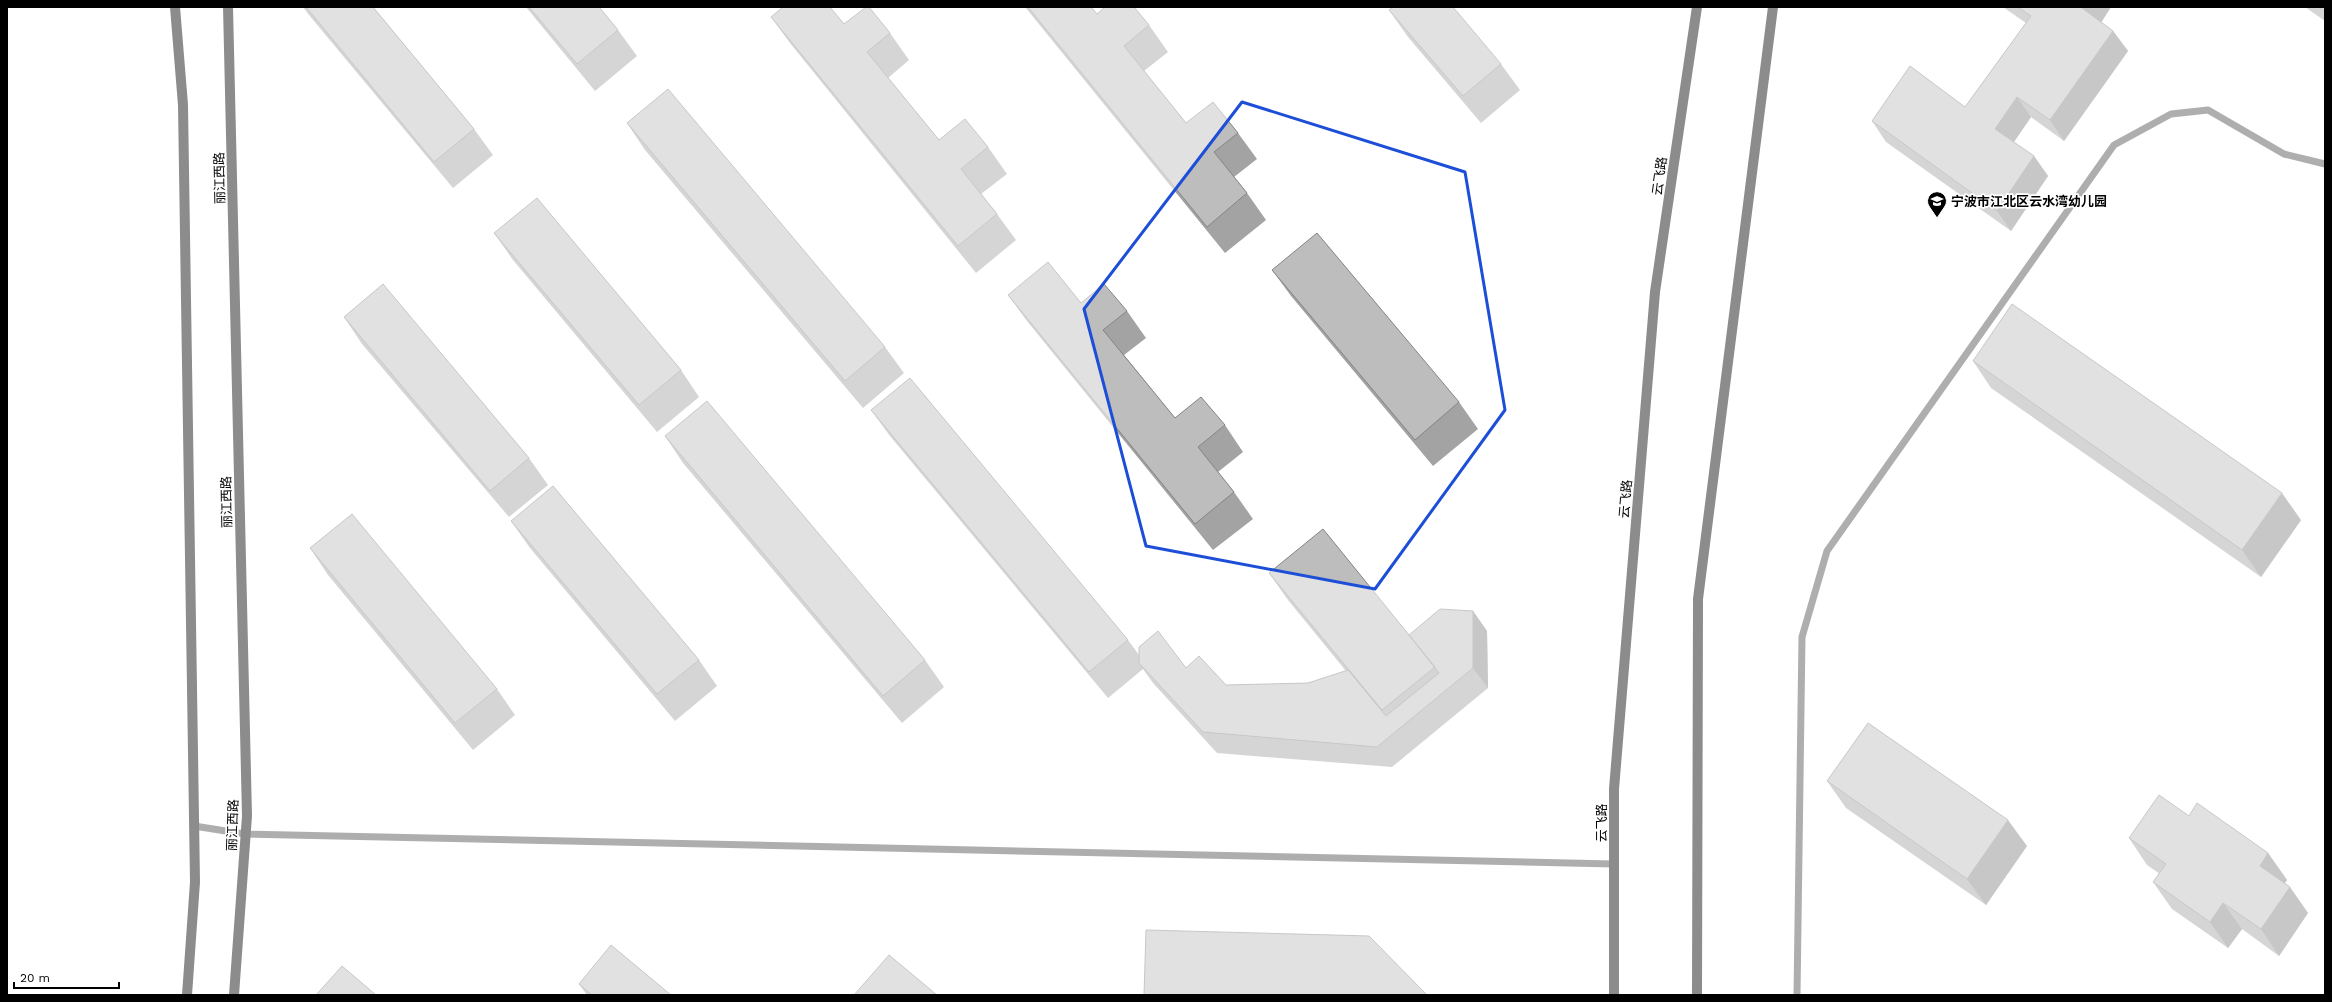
<svg xmlns="http://www.w3.org/2000/svg" width="2332" height="1002" viewBox="0 0 2332 1002" font-family="'Work Sans','Noto Sans SC',sans-serif">
  <style>
    .lines { fill: none; stroke-linecap: round; stroke-linejoin: round }
    .minor { stroke: #4d4d4d; stroke-width: 7 }
    .major { stroke: #000; stroke-width: 10 }
    .wall { fill: #a3a3a3 }
    .shaded-wall { fill: #848484 }
    .building { fill: #bdbdbd; stroke: #848484 }
    .marked { fill: none; stroke: #1d4ed8; stroke-width: 3; stroke-linejoin: round }
    .labels { text-anchor: middle; stroke-width: 3.5; stroke-linejoin: round; paint-order: stroke }
    .street-label { font-size: 13px; fill: #000; stroke: #fff }
    .poi-label { font-size: 13px; font-weight: bold; fill: #000; stroke: #fff; text-anchor: start }
  </style>
  <rect width="100%" height="100%" fill="#fff"/>
  <g class="lines">
    <!-- minor -->
    <path class="minor" d="M194 826 245 834 1614 864
      M1797 995 1802 637 1827 551 2114 145 2171 114 2208 110 2284 154 2325 164"/>
    <!-- major -->
    <path class="major" d="M175 7 183 105 195 882 187 995
      M228 7 247 816 234 995
      M1614 995V789L1655 292 1697 7
      M1697 995 1698 599 1773 7"/>
  </g>
  <!-- wall -->
  <path class="wall" d="M303 7H373L474 129 493 155 453 188 309 15Z
    M526 7H599L618 30 637 56 595 91Z
    M1025 7H1091L1097 14 1149 25 1168 52 1144 71 1186 123 1238 133 1257 159 1234 177 1247 193 1266 220 1225 253Z
    M2003 7H2111L2101 22 2113 31 2128 51 2064 141 2031 117 2014 142 2034 156 2048 176 2011 231 1886 142 1872 121 1965 107 2026 23Z
    M2305 7H2325V21Z
    M1389 10 1501 64 1520 90 1481 123 1408 37Z
    M771 17 844 24 890 33 909 60 888 78 939 140 988 147 1007 174 981 194 997 214 1016 240 976 273 790 43Z
    M627 123 885 347 904 373 863 408 645 150Z
    M494 233 681 370 699 397 657 432 513 260Z
    M1272 270 1459 402 1478 429 1433 466 1291 296Z
    M1008 295 1081 303 1127 311 1146 338 1124 355 1175 418 1225 425 1243 452 1218 472 1234 492 1253 519 1213 550 1027 321Z
    M344 317 529 458 548 485 509 517 362 344Z
    M1973 361 2301 520 2261 577 1991 388Z
    M871 410 1128 640 1139 655 1186 668 1226 685 1308 683 1346 671 1288 600 1269 573 1409 635 1473 611 1487 631 1488 688 1392 767 1217 753 1153 683 1143 669 1108 698 890 436Z
    M665 436 925 660 944 687 902 723 683 463Z
    M511 521 699 660 717 686 675 721 530 548Z
    M310 548 497 689 515 715 473 750 328 575Z
    M1827 781 2027 846 1986 905 1846 808Z
    M2189 816 2268 853 2287 880 2285 883 2308 913 2279 956 2242 929 2228 948 2172 909 2153 882 2160 874 2147 865 2129 838Z
    M579 984 671 995H587Z"/>
  <!-- shaded-wall -->
  <path class="shaded-wall" d="M2083 7H2111L2097 29 2082 8Z
    M2113 31 2128 51 2064 141 2050 120Z
    M2017 97 2031 117 2009 149 1995 129Z
    M2034 156 2048 176 2011 231 1997 211Z
    M2282 493 2301 520 2261 577 2242 550Z
    M1473 611 1487 631 1488 688 1473 668Z
    M2008 820 2027 846 1986 905 1967 879Z
    M2268 853 2287 880 2278 892 2260 866Z
    M2290 887 2308 913 2279 956 2261 929Z
    M2223 903 2242 929 2228 948 2210 922Z"/>
  <!-- building -->
  <path class="building" d="M306 7H373L474 129 434 162Z
    M529 7H599L618 30 577 64Z
    M783 7H830L844 24 866 7H869L890 33 867 52 939 140 965 119 988 147 961 169 997 214 958 246 771 17Z
    M1028 7H1091L1097 14 1105 7H1134L1149 25 1124 46 1186 123 1213 102 1238 133 1214 152 1247 193 1207 227Z
    M1393 7H1453L1501 64 1463 96 1389 10Z
    M2018 7H2083L2082 8 2113 31 2050 120 2017 97 1995 129 2034 156 1997 211 1872 121 1910 66 1965 107 2031 16Z
    M2319 7H2325V11Z
    M668 89 885 347 845 381 627 123Z
    M537 198 681 370 639 405 494 233Z
    M1317 233 1459 402 1415 440 1272 270Z
    M1048 262 1081 303 1104 284 1127 311 1103 330 1175 418 1201 397 1225 425 1198 447 1234 492 1195 524 1008 295Z
    M383 284 529 458 490 491 344 317Z
    M2012 304 2282 493 2242 550 1973 361Z
    M910 378 1128 640 1089 672 871 410Z
    M707 401 925 660 883 696 665 436Z
    M553 486 699 660 657 694 511 521Z
    M352 514 497 689 455 723 310 548Z
    M1323 529 1435 667 1382 710 1269 573Z
    M1440 609 1473 611V668L1377 747 1203 732 1139 663V647L1158 631 1186 668 1199 656 1226 685 1308 683 1348 670 1386 716 1439 673 1409 635Z
    M1868 723 2008 820 1967 879 1827 781Z
    M2159 795 2189 816 2197 803 2268 853 2260 866 2290 887 2261 929 2223 903 2210 922 2153 882 2166 864 2129 838Z
    M1146 930 1369 936 1427 995H1220L1219 994 1218 995H1144Z
    M611 945 671 995H592L579 984Z
    M889 955 937 995H854Z
    M342 966 376 995H316Z"/>
  <!-- marked area -->
  <path d="M0 0H2332V1002H0ZM1242 102 1465 172 1505 410 1375 589 1146 546 1084 309Z" fill="#fff" fill-opacity=".55" fill-rule="evenodd"/>
  <path class="marked" d="M1242 102 1465 172 1505 410 1375 589 1146 546 1084 309Z"/>
  <!-- icons -->
  <defs>
    <symbol id="school-pin" viewBox="-11 -11 22 30"><path d="M0 17L-7.5 6A9.5 9.5 0 1 1 7.5 6Z" fill="#000" stroke="#fff"/><path d="M0-5L7-2L0 1L-7-2ZM-4 1L0 2.5L4 1V4Q0 6-4 4Z" fill="#fff"/></symbol>
  </defs>
  <g fill-rule="evenodd">
    <use href="#school-pin" x="1926" y="190" width="22" height="30"/>
  </g>
  <g class="labels">
    <!-- street labels -->
    <g class="street-label">
      <text transform="translate(1659 176) rotate(-82)" y="5">云飞路</text>
      <text transform="translate(219 178) rotate(-91)" y="5">丽江西路</text>
      <text transform="translate(1625 499) rotate(-85)" y="5">云飞路</text>
      <text transform="translate(226 502) rotate(-91)" y="5">丽江西路</text>
      <text transform="translate(1601 823) rotate(-90)" y="5">云飞路</text>
      <text transform="translate(232 825) rotate(-88)" y="5">丽江西路</text>
    </g>
    <!-- poi labels -->
    <g class="poi-label">
      <text x="1951" y="206">宁波市江北区云水湾幼儿园</text>
    </g>
  </g>
  <!-- border -->
  <rect width="2332" height="1002" fill="none" stroke="#000000" stroke-width="16"/>
  <!-- scale -->
  <path d="M14 982v6h105v-6" fill="none" stroke="#000000" stroke-width="2"/>
  <text x="20" y="982" font-size="12" fill="#000000" stroke="#ffffff" stroke-width="3" paint-order="stroke">20 m</text>
</svg>
